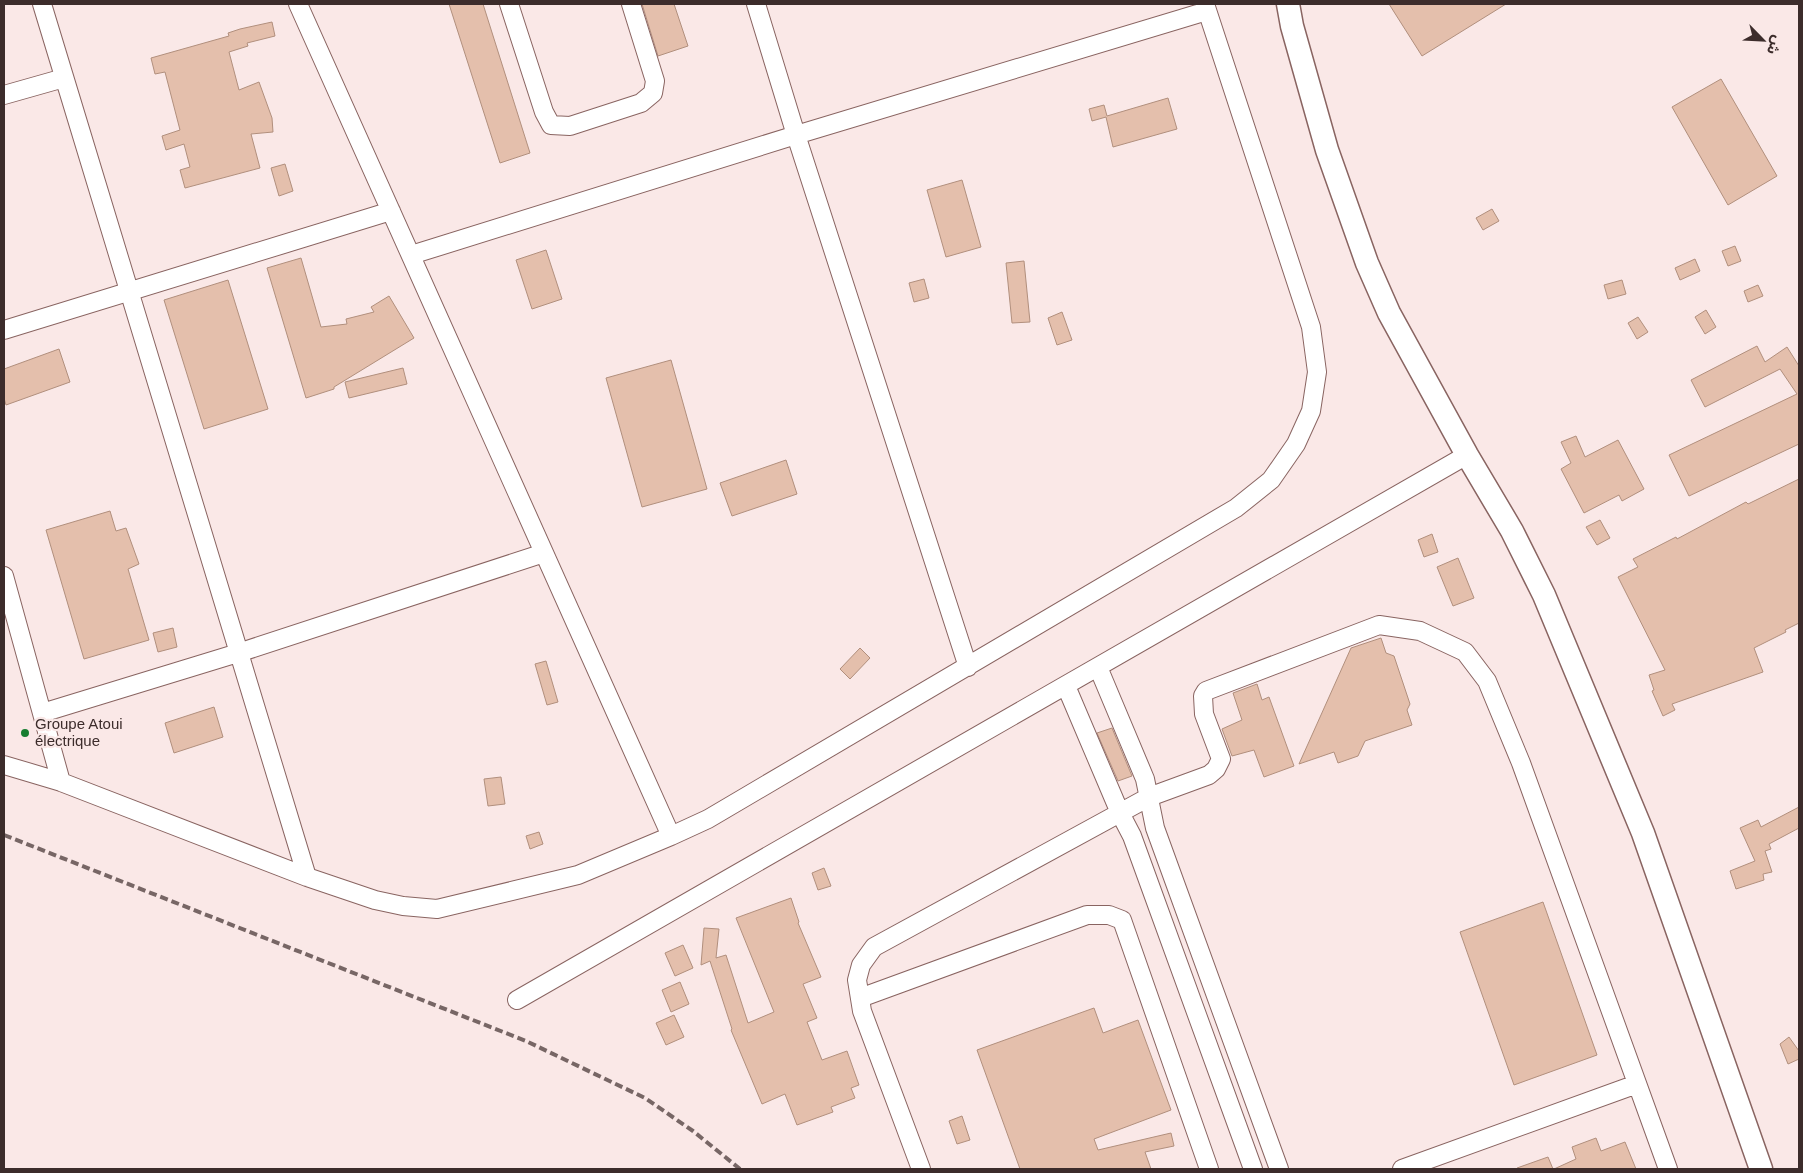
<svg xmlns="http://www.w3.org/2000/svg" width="1803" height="1173" viewBox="0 0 1803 1173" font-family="Arial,'Noto Sans Arabic',sans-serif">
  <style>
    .building { fill: #e4bfac; stroke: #b18f7d }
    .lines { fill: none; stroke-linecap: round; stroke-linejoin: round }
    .minor-casing { stroke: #896461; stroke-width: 20 }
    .major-casing { stroke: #896461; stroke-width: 25 }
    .minor { stroke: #fff; stroke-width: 18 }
    .major { stroke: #fff; stroke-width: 22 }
    .rail { stroke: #776665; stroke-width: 4; stroke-dasharray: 8 4; stroke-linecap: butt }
    .poi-dot { fill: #177d30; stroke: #fae8e7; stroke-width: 2 }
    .labels { text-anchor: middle; stroke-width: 4.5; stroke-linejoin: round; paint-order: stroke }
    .poi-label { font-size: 15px; fill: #3c2c2b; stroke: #fae8e7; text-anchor: start }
  </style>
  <rect width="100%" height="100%" fill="#fae8e7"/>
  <!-- building -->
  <path class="building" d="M449 4H483L530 153 500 163Z
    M642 4H674L688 46 658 56Z
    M1389 4H1506L1422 56Z
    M272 22 275 36 247 43 248 46 229 52 239 90 259 82 272 118 273 132 251 134 260 168 185 188 180 170 190 167 184 144 166 150 162 136 180 130 165 72 155 74 151 58 229 36 228 33 240 29Z
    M1721 79 1777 176 1728 205 1672 107Z
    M1168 98 1177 129 1113 147 1106 117 1092 121 1089 109 1104 105 1107 116Z
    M285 164 293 191 279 196 271 168Z
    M962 180 981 247 946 257 927 190Z
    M1492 209 1499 221 1483 230 1476 218Z
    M1735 246 1741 261 1728 266 1722 251Z
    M546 250 562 299 532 309 516 260Z
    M301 258 321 327 347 324 346 319 374 312 371 307 389 296 414 338 334 387V389L306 398 267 268Z
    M1695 259 1700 271 1680 280 1675 268Z
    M1024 261 1030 322 1012 323 1006 263Z
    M924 279 929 298 914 302 909 283Z
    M228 280 268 409 204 429 164 300Z
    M1622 280 1626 294 1608 299 1604 285Z
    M1758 285 1763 296 1748 302 1744 291Z
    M1706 310 1716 327 1705 334 1695 317Z
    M1062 312 1072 340 1057 345 1048 318Z
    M1638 317 1648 332 1637 339 1628 323Z
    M1757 346 1765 362 1787 347 1799 366V444L1689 496 1669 455 1797 394 1780 369 1705 407 1691 380Z
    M59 349 70 382 6 405 4 398V369Z
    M671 360 707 489 642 507 606 378Z
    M403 368 407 384 349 398 345 382Z
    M1576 436 1585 457 1618 440 1644 489 1622 501 1619 495 1584 513 1561 469 1571 463 1561 442Z
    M786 460 797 494 732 516 720 483Z
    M1799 479V623L1785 630 1786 632 1754 648 1763 672 1672 704 1675 710 1663 716 1652 691 1654 690 1649 675 1665 670 1618 577 1638 567 1633 559 1676 537 1677 539 1746 502 1748 504Z
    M110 511 116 531 126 528 139 564 128 569 149 640 84 659 46 530Z
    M1600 520 1610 538 1597 545 1586 527Z
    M1432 534 1438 552 1424 557 1418 540Z
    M1458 558 1474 598 1453 606 1437 567Z
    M173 628 177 647 158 652 153 633Z
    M1381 638 1386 653 1394 656 1410 704 1407 710 1412 725 1365 741 1358 756 1338 763 1334 752 1299 764 1351 648Z
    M860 648 870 658 850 679 840 669Z
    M546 661 558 702 547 705 535 664Z
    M1257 684 1262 700 1269 697 1294 766 1264 777 1254 750 1232 756 1222 729 1242 720 1233 693Z
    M214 707 223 737 174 753 165 723Z
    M1112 728 1132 776 1118 781 1097 733Z
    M501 777 505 804 488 806 484 779Z
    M1799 807V828L1769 844 1771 849 1765 851 1772 872 1763 874 1764 880 1736 889 1730 871 1755 861 1740 828 1758 820 1761 827Z
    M539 832 543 844 530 849 526 836Z
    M824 868 831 886 818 890 812 873Z
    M791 898 799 922 798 923 821 977 803 984 817 1018 807 1022 822 1060 847 1051 859 1085 851 1088 855 1098 831 1107 833 1112 797 1125 785 1094 762 1104 731 1030 732 1029 710 961 701 965 704 928 719 929 716 958 726 955 748 1023 774 1012 736 918Z
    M1543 902 1597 1055 1514 1085 1460 932Z
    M683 945 693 968 675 976 665 953Z
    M680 982 689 1004 671 1012 662 990Z
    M1094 1008 1103 1033 1138 1020 1171 1110 1094 1139 1098 1150 1171 1133 1174 1146 1145 1152 1151 1169H1020L977 1050Z
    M674 1015 684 1037 666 1045 656 1023Z
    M1789 1037 1799 1051V1059L1788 1064 1780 1044Z
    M962 1116 970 1140 957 1144 949 1121Z
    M1596 1138 1601 1151 1625 1142 1636 1169H1554L1576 1159 1572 1147Z
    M1548 1157 1553 1169H1518L1517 1168Z"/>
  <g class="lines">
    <defs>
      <path id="minor" d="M42 4 307 877
        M298 4 671 836
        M509 4 544 112 551 125 570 126 641 103 653 93 655 81 631 4
        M756 4 796 135 968 667
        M4 95 64 78
        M411 255 796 135 1207 11
        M4 330 391 211
        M4 576 61 782
        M1098 667 1145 779 1155 828 1279 1169
        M1066 686 1120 813 1132 836 1253 1169
        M42 713 238 653 544 553
        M4 765 61 782 307 877 375 900 403 906 437 909 578 875 671 836 708 819 1236 508 1271 480 1296 444 1311 411 1317 372 1311 327 1205 4
        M860 998 1087 915H1109L1122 920 1209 1169
        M517 1000 1467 455
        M921 1169 862 1011 857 980 861 965 874 947 1149 797 1209 775 1216 769 1221 759 1204 714 1203 696 1206 691 1379 625 1420 631 1465 652 1487 681 1521 763 1668 1169
        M1402 1169 1637 1084"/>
      <path id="major" d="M1288 4 1292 26 1327 150 1367 263 1389 313 1467 455 1512 531 1544 595 1643 833 1761 1169"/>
    </defs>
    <!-- minor casing -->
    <use href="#minor" class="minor-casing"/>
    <!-- major casing -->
    <use href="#major" class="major-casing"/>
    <!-- minor -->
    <use href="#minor" class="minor"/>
    <!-- major -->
    <use href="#major" class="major"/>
    <!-- rail -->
    <path class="rail" d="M4 835 526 1041 645 1098 693 1131 740 1169"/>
  </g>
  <!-- markers -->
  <circle class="poi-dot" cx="25" cy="733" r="5"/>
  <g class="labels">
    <!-- poi labels -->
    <g class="poi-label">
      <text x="35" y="729">Groupe Atoui<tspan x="35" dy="17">électrique</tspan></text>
    </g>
  </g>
  <!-- border -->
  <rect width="1803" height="1173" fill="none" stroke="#3c2c2b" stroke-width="10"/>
  <!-- north arrow -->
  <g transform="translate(1763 40) rotate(114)" stroke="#fae8e7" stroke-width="4" paint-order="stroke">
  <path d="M0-4L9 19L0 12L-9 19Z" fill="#3c2c2b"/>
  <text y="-8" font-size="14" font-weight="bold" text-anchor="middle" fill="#3c2c2b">ش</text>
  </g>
</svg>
